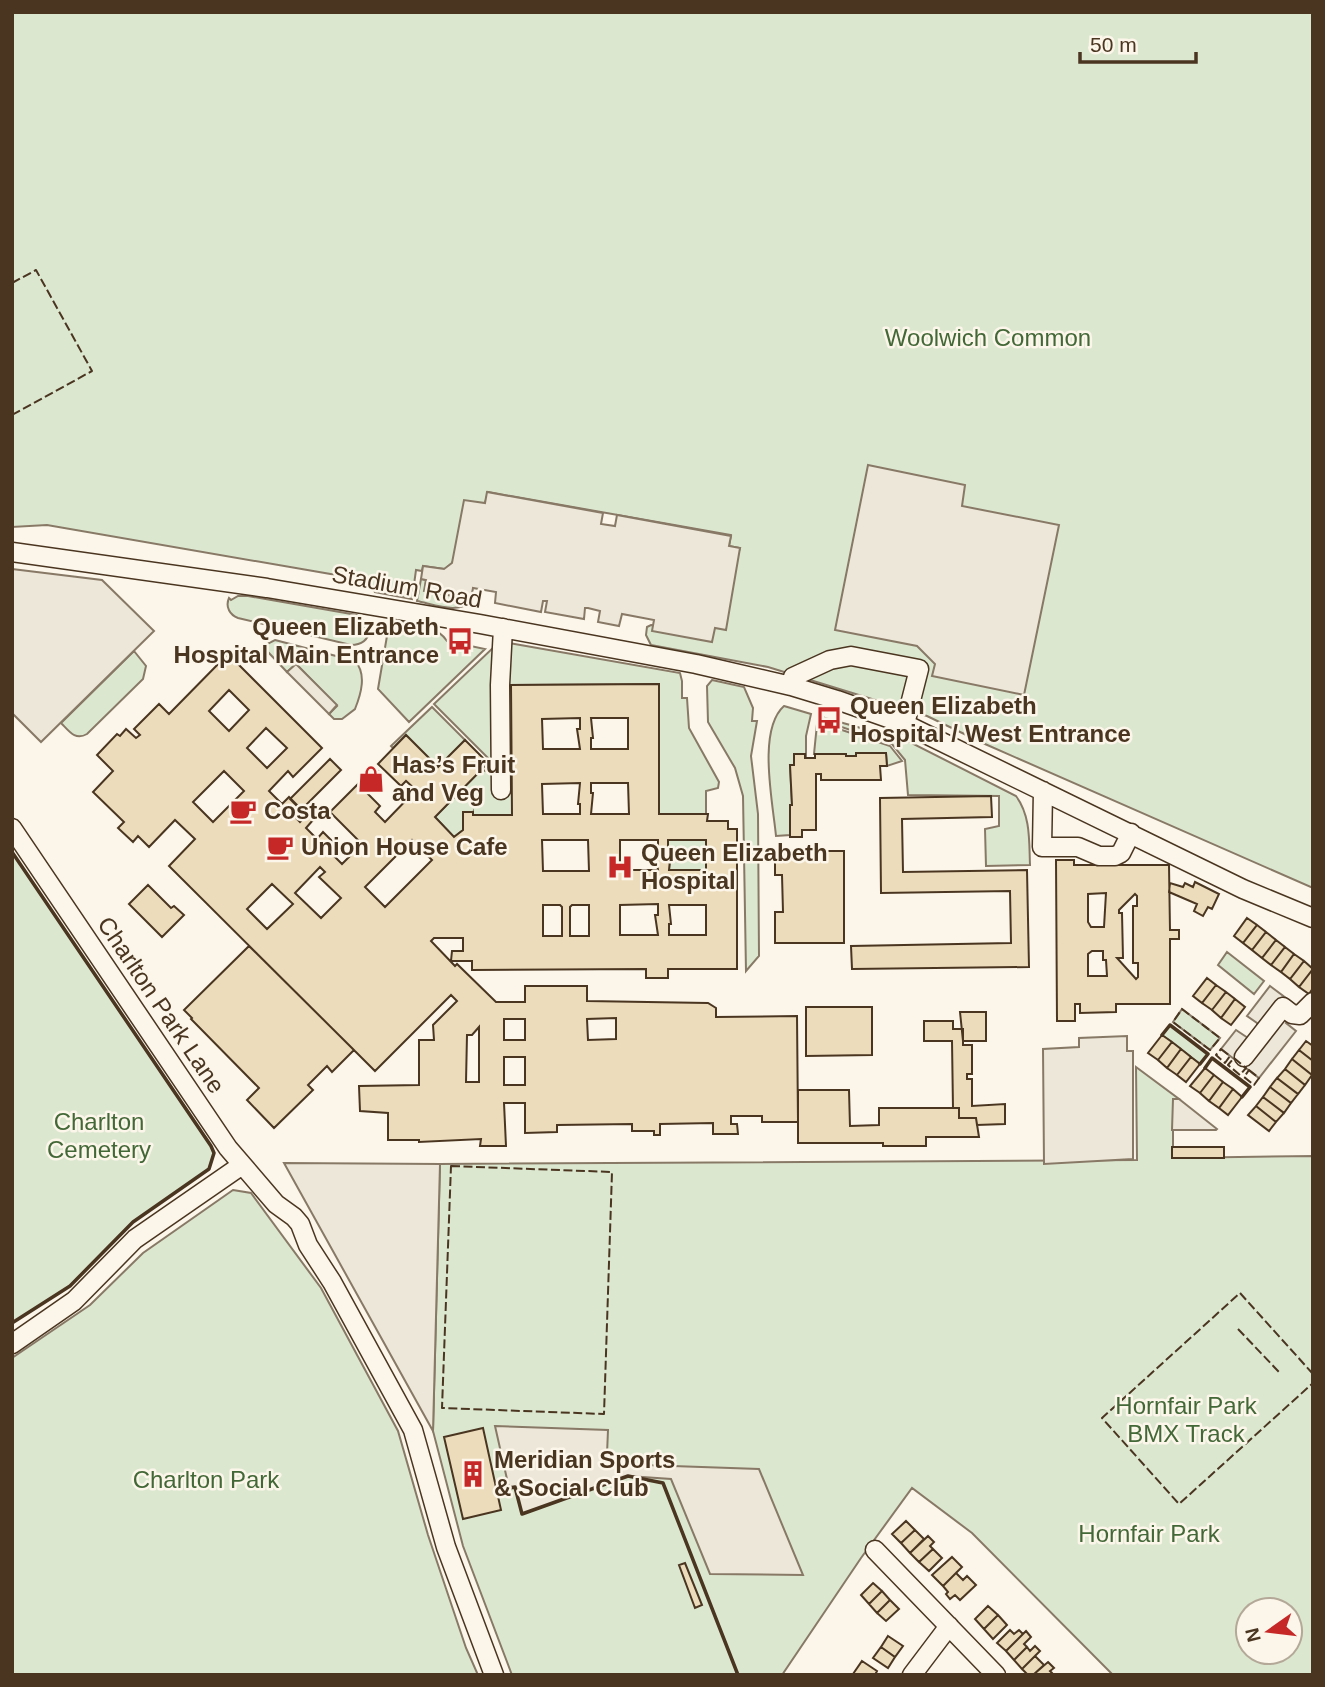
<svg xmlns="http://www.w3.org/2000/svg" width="1325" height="1687" viewBox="0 0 1325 1687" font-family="Helvetica,sans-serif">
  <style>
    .green { fill: #dce7d0; stroke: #887966; stroke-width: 2; fill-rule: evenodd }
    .parking { fill: #ede7d9; stroke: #887966; stroke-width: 2 }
    .building { fill: #ecdcbc; stroke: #4a3520; stroke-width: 2; fill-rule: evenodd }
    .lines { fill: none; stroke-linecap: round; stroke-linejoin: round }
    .minor-casing { stroke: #4a3520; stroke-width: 21 }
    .minor { stroke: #fbf6e9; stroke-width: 18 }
    .fence { stroke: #4a3520; stroke-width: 2; stroke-dasharray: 9 3.5; stroke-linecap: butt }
    .wall { stroke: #4a3520; stroke-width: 3.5 }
    .labels { text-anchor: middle; stroke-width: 5; stroke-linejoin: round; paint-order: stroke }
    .park-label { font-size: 24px; fill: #436837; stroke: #fbf6e9 }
    .street-label { font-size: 24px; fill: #4a3520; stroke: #fbf6e9 }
    .poi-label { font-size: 24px; font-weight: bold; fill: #4a3520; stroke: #fbf6e9; text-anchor: start }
  </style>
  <rect width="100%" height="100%" fill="#fbf6e9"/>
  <!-- green -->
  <path class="green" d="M12 12H1313V888L985 744 927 716 768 667 651 645 646 635 647 627 651 625 715 628 740 548 729 546 731 535 488 492 485 503 452 563 445 569 423 566 422 571 416 570 412 599 375 592 365 580 47 525 12 527Z
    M421 579 426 580 425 591 471 599C462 616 433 604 417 601Z
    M238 596H248L357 615 364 621 366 629 370 630C368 640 361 645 351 645L238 618C230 615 225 607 229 598L231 600Z
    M402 622C418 624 438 627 447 641L485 649 409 722 378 689 388 630 393 624Z
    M275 640 355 661C367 674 361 694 355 709L342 719H334L329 714 337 706 296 664 287 672 268 652 267 644Z
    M509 643 680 673 682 681V698H687L689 728 719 782 718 788 706 791V814H659L658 684 503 685Z
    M496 645 498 793H512V815H473V812L463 830 454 837 435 817 482 769 485 771 493 763 434 704Z
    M134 651 146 666 143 679 87 734C75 741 69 731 61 723Z
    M712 680 744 687 753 708 752 721H757L751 756 758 814 759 956 746 971 743 796 735 768 708 722 707 686Z
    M784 706 811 714 806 736V758L804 754H794V765H790L792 805 790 806V835L776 836C773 803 757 730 784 706Z
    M432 707 465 740 438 767 406 735 393 748 391 746Z
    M818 716 868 730 890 732 1016 796C1031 816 1029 842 1030 865L986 866 985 829 999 826V796L908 795 905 760 892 744 818 719Z
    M817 724 827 725 890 746 902 761 887 766 886 753H856V756H846L845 754H814Z
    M668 840H706V870H669L671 850H668Z
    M12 852 211 1146 214 1153 209 1169 133 1222 70 1286 12 1323Z
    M1227 952 1264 981 1254 994 1218 965Z
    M1182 1009 1220 1038 1210 1050 1173 1022Z
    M1170 1025 1208 1054 1200 1064 1162 1035Z
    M1136 1067 1179 1099 1173 1100V1158L1313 1156V1675H1113L972 1533 912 1488 861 1558 782 1675H512L463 1546 433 1431 440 1164 1137 1160ZM1248 1610H1290V1652H1248Z
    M233 1190 251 1193 321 1288 398 1431 428 1535 466 1648 478 1675H12V1358L90 1305 143 1253Z"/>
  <!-- parking -->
  <path class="parking" d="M868 465 965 485 962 506 1059 525 1024 695 932 676 935 664 917 646 835 630Z
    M487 492 603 513 601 524 615 526 617 515 731 536 729 546 740 548 726 630 715 628 712 642 652 631 654 620 622 614 619 626 598 622 600 611 588 608H585L584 619 545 612 547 601H543L541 612 495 603 496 592 473 588 471 599 424 591 426 580 421 579 423 566 444 569 452 563 464 500 485 503Z
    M12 569 102 580 154 631 41 742 12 713Z
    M296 664 337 705 329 714 287 672Z
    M1270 986 1298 1007 1286 1023 1296 1031 1259 1078 1221 1049 1236 1030 1248 1038 1257 1028V1023L1247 1016Z
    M1127 1036V1051H1133V1159L1044 1164 1043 1049 1079 1047V1038Z
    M1173 1099H1179L1217 1129 1216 1130H1172Z
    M284 1163 440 1164 433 1431Z
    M495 1426 608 1430 607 1454 610 1460 615 1464 759 1469 803 1575 710 1574 671 1479 628 1476 522 1514 515 1488H509Z"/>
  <!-- building -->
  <path class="building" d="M228 654 322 748 293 777 288 771 269 791 282 804 289 797 303 811 296 818 300 822 307 815 313 820 306 828 317 839 323 832 340 849 333 855 342 864 362 844 330 812 358 784 380 806 375 812 385 822 416 790 406 781 401 786 378 764 406 735 438 767 465 740 488 763 435 817 454 837 463 830V812H473V815H512L511 685 659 684V814H708L707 821H728V829H737V969H668V978H646V969L472 970V961H451L452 951H463V938H434L431 941 455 966 457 964 496 1002H525V986H587V1001L708 1003 716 1008V1017L797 1016 798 1122H762V1116H731V1124H737L738 1134H713V1123L660 1124V1135H654V1131H632V1124L557 1125V1132L525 1133V1103H504L506 1146H480L481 1139 419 1142V1140H388V1113L360 1111 359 1086 419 1085V1040H434L433 1025 457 1001 451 995 375 1071 169 866 195 839 175 820 149 847 138 836 133 842 118 828 124 822 93 792 113 771 97 755 117 734 120 736 126 729 136 738 140 735 134 729 159 704 169 714ZM229 690 249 710 229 731 209 711ZM580 718V729H577L580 749H543L542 719ZM591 718H628V749H591V738H593ZM266 728 287 748 267 768 247 748ZM224 771 244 791 213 822 193 802ZM580 783 578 804H580V814H543L542 784ZM591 783H628L629 814H591L593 793H591ZM412 840 432 860 385 907 365 887ZM542 840H588L589 871H543ZM620 840H658V850H655L658 870H620ZM668 840H706V870H669L671 850H668ZM320 867 325 872 319 877 341 898 321 918 295 893ZM272 884 293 904 267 929 247 909ZM658 904V915H655L658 935H620V905ZM543 905H560L562 907V936H543ZM572 905H589V936H570V907ZM669 905H706V935H669V924H671ZM616 1018V1039L588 1040 587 1019ZM504 1019H525V1040H504ZM479 1027V1082H466L467 1035H472ZM504 1057H525V1085H504Z
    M856 753H886L887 766H880L881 780H821V774H816V830H802V837H790V805H792L790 765H794V754H805V758H815V754H846V756H856Z
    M330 759 341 770 301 810 290 799Z
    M374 767 382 775 369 789 361 781Z
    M991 796 992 817 902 819 903 872 1027 870 1029 967 852 969 851 946 1011 943 1010 891 881 893 880 798Z
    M775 851H844V943H775V912H783L782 875H775Z
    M1056 860H1074V865H1169L1170 930H1179V939H1170V1004H1116V1012L1080 1013V1004H1075V1021H1057ZM1106 893 1104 927H1091L1088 922V894ZM1135 894 1137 896V906H1133V963H1138V977L1136 979 1117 958H1123L1122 913H1119V910ZM1092 951H1103V960H1106L1107 976H1088V954Z
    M1195 882 1219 894 1212 909 1208 907 1203 916 1194 911 1197 904 1169 892 1170 883 1183 887 1185 883 1193 887Z
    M148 885 171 908 174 906 184 915 162 937 129 904Z
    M1247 918 1257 925 1243 943 1234 936Z
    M1257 925 1266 932 1252 950 1243 943Z
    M1266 932 1276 940 1262 958 1252 950Z
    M1276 940 1285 947 1271 965 1262 958Z
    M249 946 354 1050 332 1072 327 1066 308 1085 313 1090 274 1128 247 1100 259 1088 191 1019 192 1018 184 1010Z
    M1285 947 1294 954 1281 972 1271 965Z
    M1294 954 1304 961 1290 979 1281 972Z
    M1304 961 1313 969 1299 987 1290 979Z
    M1313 969V988L1309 994 1299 987Z
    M1207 978 1216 985 1202 1003 1193 996Z
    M1216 985 1226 992 1212 1010 1202 1003Z
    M1226 992 1235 999 1221 1018 1212 1010Z
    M1235 999 1245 1007 1231 1025 1221 1018Z
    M806 1007H872V1055L806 1056Z
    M960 1012H986V1041H963Z
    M924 1021H953V1029H963V1045H972V1074H967V1079H972V1106L1005 1104V1124L977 1125 976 1118H959V1108H953L952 1041H924Z
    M1162 1035 1172 1042 1158 1060 1148 1053Z
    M1306 1041 1313 1046V1061L1299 1050Z
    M1172 1042 1181 1049 1167 1068 1158 1060Z
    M1181 1049 1191 1057 1177 1075 1167 1068Z
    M1299 1050 1313 1061 1312 1075 1292 1059Z
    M1191 1057 1200 1064 1186 1082 1177 1075Z
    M1292 1059 1312 1075 1305 1085 1285 1069Z
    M1205 1068 1214 1075 1200 1093 1190 1086Z
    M1285 1069 1305 1085 1298 1094 1277 1078Z
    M1214 1075 1223 1082 1209 1101 1200 1093Z
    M1277 1078 1298 1094 1291 1103 1270 1087Z
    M1223 1082 1233 1089 1219 1108 1209 1101Z
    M1270 1087 1291 1103 1284 1113 1263 1097Z
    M1233 1089 1242 1097 1228 1115 1219 1108Z
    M798 1090H849L850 1126 879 1125V1108H959V1118H976L979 1137H926V1146H883V1143H798Z
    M1263 1097 1284 1113 1276 1122 1256 1106Z
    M1256 1106 1276 1122 1269 1131 1248 1115Z
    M1172 1147H1224V1158H1172Z
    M483 1428 501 1510 463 1519 444 1437Z
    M906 1521 915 1530 901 1543 892 1534Z
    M915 1530 924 1539 910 1553 901 1543Z
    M928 1536 934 1542 930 1546 933 1549 919 1562 910 1553Z
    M933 1549 942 1558 929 1571 919 1562Z
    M952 1557 962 1567 943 1586 932 1575Z
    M685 1563 702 1605 695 1608 679 1565Z
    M956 1573 963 1580 967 1576 976 1585 960 1600 955 1595 950 1599 946 1594 948 1592 943 1586Z
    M873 1583 882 1591 869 1604 861 1595Z
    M882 1591 890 1600 877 1613 869 1604Z
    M890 1600 899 1609 886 1621 877 1613Z
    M988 1606 998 1615 984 1629 975 1619Z
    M998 1615 1007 1625 993 1639 984 1629Z
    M1010 1630 1014 1634 1019 1630 1023 1634 1006 1651 997 1643Z
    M1026 1631 1031 1637 1024 1644 1027 1647 1014 1660 1006 1651Z
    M888 1636 903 1646 895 1657 881 1647Z
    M1035 1646 1040 1651 1022 1669 1014 1660 1027 1647 1030 1651Z
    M881 1647 895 1657 888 1668 873 1658Z
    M1035 1656 1044 1665 1033 1675H1028L1022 1669Z
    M862 1661 877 1671 875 1675 853 1674Z
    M1048 1662 1054 1668 1050 1671 1052 1673 1051 1675H1033Z"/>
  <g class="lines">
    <defs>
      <path id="minor" d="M12 552 267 588 480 624 696 664 791 686 837 700 905 724 1243 889 1313 918
        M791 686 793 677 830 660 851 656 919 669 905 724
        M501 790 500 685 503 628
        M1043 791 1042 847H1078L1099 856H1115L1121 853 1131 833
        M12 828 228 1148 276 1204 294 1217 300 1224 308 1245 332 1282 413 1430 446 1547 494 1675
        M1244 1057 1283 1007 1292 1014 1300 1015 1313 1002
        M12 1344 74 1301 135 1239 242 1165
        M875 1550 996 1675
        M912 1675 949 1626"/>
    </defs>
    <!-- minor casing -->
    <use href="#minor" class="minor-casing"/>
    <!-- minor -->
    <use href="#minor" class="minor"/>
    <!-- fence -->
    <path class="fence" d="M12 283 36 270 92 371 12 415
      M1182 1009 1220 1038 1210 1050 1173 1022Z
      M1221 1049 1230 1056 1225 1063 1216 1055Z
      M1234 1058 1246 1068 1240 1075 1228 1065Z
      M1249 1070 1259 1078 1254 1085 1244 1077Z
      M451 1166 612 1172 604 1414 442 1408Z
      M1238 1329 1279 1372
      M1313 1374 1240 1293 1102 1418 1179 1504 1313 1383"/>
    <!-- wall -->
    <path class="wall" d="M12 852 211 1146 214 1153 209 1169 133 1222 70 1286 12 1323
      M1162 1035 1170 1025 1208 1054 1200 1064
      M1205 1068 1212 1058 1250 1087 1242 1097
      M509 1488 515 1487 522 1514 628 1476 663 1483 738 1675"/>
  </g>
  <!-- icons -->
  <defs>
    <symbol id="bus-bare" viewBox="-9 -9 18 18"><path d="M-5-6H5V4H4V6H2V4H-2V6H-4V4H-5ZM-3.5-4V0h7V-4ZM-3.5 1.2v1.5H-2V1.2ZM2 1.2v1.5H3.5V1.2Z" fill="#c62828" stroke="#fbf6e9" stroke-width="2.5" paint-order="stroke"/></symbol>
    <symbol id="shop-bare" viewBox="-9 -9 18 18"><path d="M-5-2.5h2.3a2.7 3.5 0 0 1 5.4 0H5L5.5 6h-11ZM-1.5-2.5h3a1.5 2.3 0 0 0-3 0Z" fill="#c62828" stroke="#fbf6e9" stroke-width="2.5" paint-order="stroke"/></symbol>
    <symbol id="cafe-bare" viewBox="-9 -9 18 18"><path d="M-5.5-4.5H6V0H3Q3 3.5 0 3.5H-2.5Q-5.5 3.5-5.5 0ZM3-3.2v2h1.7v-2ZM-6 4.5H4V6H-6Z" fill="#c62828" stroke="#fbf6e9" stroke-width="2.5" paint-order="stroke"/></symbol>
    <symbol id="hospital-bare" viewBox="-9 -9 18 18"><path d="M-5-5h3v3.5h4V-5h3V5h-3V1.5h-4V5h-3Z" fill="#c62828" stroke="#fbf6e9" stroke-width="2.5" paint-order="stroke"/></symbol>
    <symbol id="building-bare" viewBox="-9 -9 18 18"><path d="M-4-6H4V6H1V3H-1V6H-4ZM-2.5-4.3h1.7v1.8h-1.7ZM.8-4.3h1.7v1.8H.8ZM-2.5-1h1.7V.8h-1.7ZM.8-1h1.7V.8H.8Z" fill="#c62828" stroke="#fbf6e9" stroke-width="2.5" paint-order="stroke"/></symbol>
  </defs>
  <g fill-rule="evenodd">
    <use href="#bus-bare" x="441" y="622" width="38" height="38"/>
    <use href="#bus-bare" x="810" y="701" width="38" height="38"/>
    <use href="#shop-bare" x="352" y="760" width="38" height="38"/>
    <use href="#cafe-bare" x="224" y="792" width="38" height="38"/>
    <use href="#cafe-bare" x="261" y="828" width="38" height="38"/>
    <use href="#hospital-bare" x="601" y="848" width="38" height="38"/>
    <use href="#building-bare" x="454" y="1455" width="38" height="38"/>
  </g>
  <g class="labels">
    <!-- park labels -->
    <g class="park-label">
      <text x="988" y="346">Woolwich Common</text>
      <text x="99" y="1130">Charlton<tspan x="99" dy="28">Cemetery</tspan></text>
      <text x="1186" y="1414">Hornfair Park<tspan x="1186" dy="28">BMX Track</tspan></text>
      <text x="206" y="1488">Charlton Park</text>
      <text x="1149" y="1542">Hornfair Park</text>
    </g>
    <!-- street labels -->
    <g class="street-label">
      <text transform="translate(407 587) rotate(10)" y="8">Stadium Road</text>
      <text transform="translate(161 1005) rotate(56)" y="8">Charlton Park Lane</text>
    </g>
    <!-- poi labels -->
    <g class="poi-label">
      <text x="439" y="635" text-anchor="end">Queen Elizabeth<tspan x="439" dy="28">Hospital Main Entrance</tspan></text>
      <text x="850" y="714">Queen Elizabeth<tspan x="850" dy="28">Hospital / West Entrance</tspan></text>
      <text x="392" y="773">Has’s Fruit<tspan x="392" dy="28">and Veg</tspan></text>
      <text x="264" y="819">Costa</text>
      <text x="301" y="855">Union House Cafe</text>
      <text x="641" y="861">Queen Elizabeth<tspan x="641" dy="28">Hospital</tspan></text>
      <text x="494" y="1468">Meridian Sports<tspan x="494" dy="28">&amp; Social Club</tspan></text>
    </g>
  </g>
  <!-- border -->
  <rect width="1325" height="1687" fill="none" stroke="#4a3520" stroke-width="28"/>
  <!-- north arrow -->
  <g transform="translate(1269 1631) rotate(256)"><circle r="33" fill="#fbf6e9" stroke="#b4a999" stroke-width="2"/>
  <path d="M0-5L12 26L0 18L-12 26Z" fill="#c62828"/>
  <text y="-10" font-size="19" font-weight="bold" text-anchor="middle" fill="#4a3520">N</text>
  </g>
  <!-- scale -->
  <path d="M1080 52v10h116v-10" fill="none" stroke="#4a3520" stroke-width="3.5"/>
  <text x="1090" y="52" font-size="21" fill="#4a3520" stroke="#fbf6e9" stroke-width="5" paint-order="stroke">50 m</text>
</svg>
